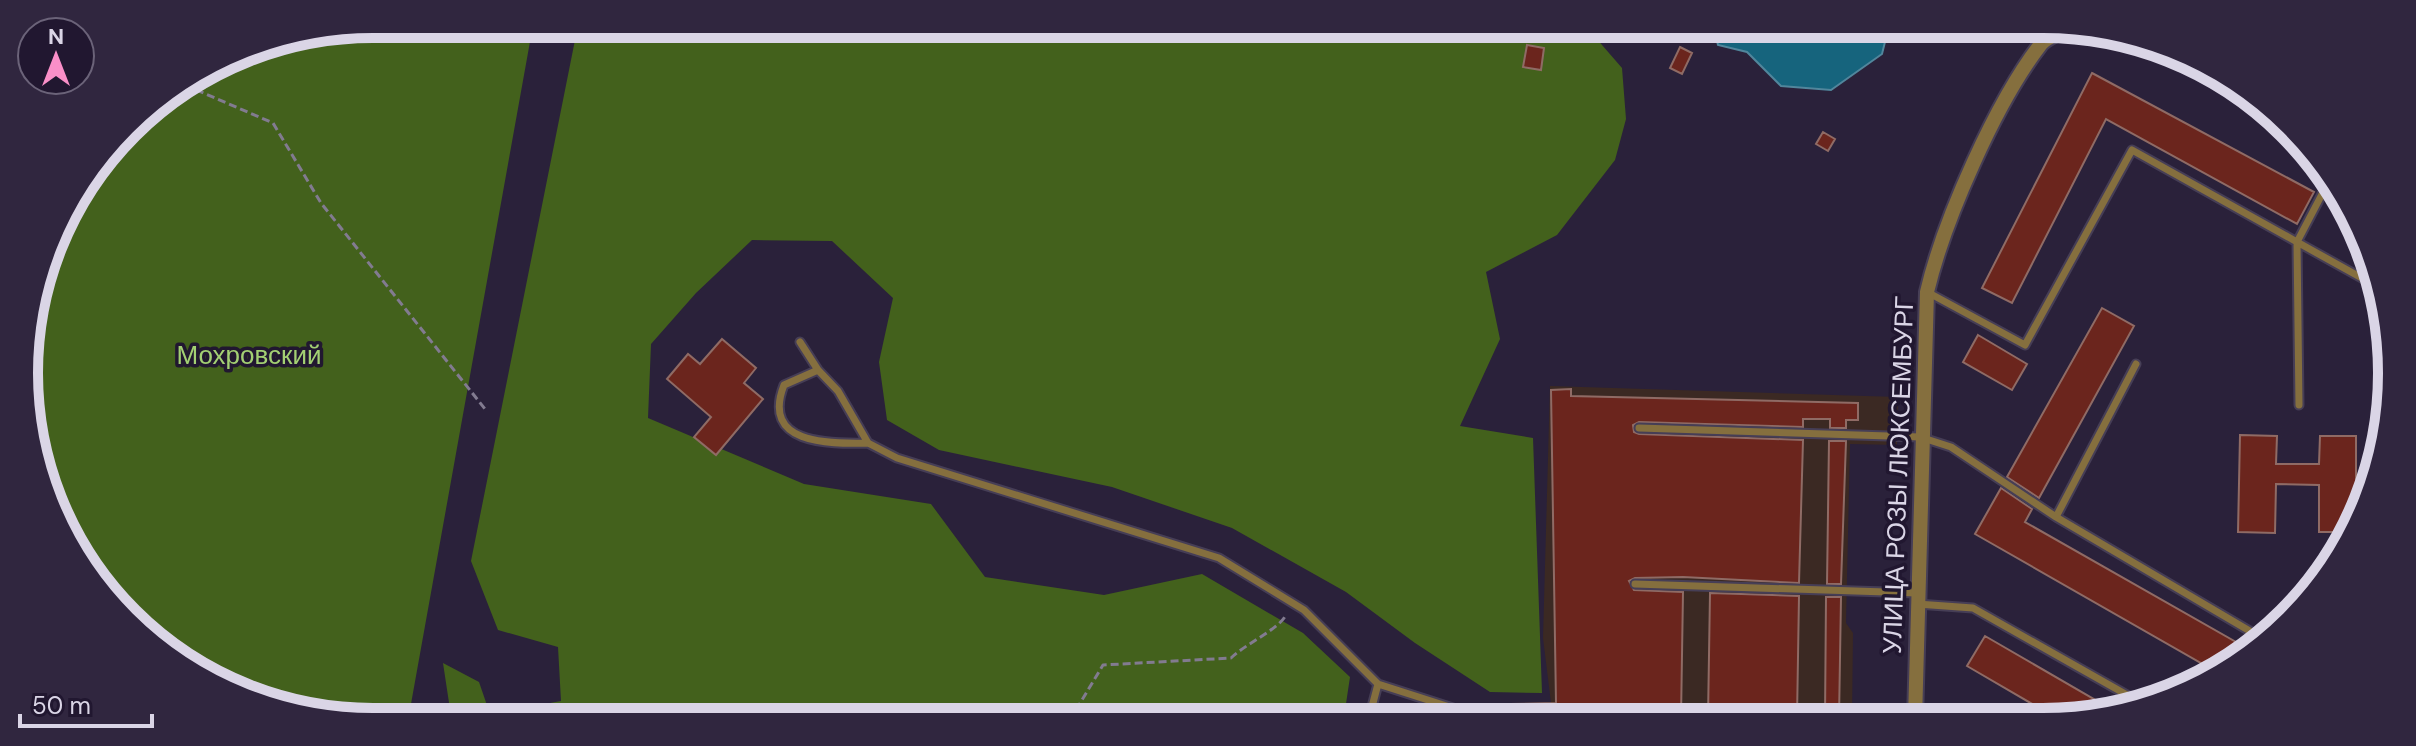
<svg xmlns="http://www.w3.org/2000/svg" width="2416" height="746" viewBox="0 0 2416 746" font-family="'DM Sans',sans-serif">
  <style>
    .industrial { fill: #3b2923 }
    .forest { fill: #43611c }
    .water { fill: #16647d; stroke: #51869c; stroke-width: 2 }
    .building { fill: #6b251d; stroke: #8f6b65; stroke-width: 2 }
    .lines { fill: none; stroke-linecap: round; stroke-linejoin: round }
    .service-casing { stroke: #463e56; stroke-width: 11 }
    .minor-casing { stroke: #463e56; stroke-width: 18 }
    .path { stroke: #827b90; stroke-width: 3; stroke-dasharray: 8 4; stroke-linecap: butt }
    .service { stroke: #856f3e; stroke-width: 7 }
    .minor { stroke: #856f3e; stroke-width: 14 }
    .labels { text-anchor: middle; stroke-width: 7; stroke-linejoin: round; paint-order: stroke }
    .park-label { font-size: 26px; fill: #a3d073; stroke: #211730 }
    .street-label { font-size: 26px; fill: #dad5e6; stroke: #211730 }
    .rim { fill: none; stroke: #dad5e6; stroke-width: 10 }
  </style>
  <rect width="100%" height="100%" fill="#2a213a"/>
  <!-- industrial -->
  <path class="industrial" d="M1550 386 1898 397 1897 445 1850 444 1846 623 1853 633 1852 719 1502 718 1499 704 1551 703 1543 638Z"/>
  <!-- forest -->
  <path class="forest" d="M373 24 533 25 409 715H304L180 663 83 567 36 463 27 328 60 218 143 111 240 50Z
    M578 25 1589 30 1622 68 1626 119 1615 160 1557 235 1486 272 1500 339 1460 426 1533 438 1542 693 1490 692 1415 643 1346 592 1232 528 1112 487 939 450 887 420 879 362 893 298 832 241 752 240 696 293 651 344 648 418 804 484 931 504 985 577 1104 595 1202 574 1303 633 1350 677 1344 717 451 716 443 663 479 682 490 714 561 701 558 647 498 630 471 561Z"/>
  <!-- water -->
  <path class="water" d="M1714 29 1888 30 1882 54 1831 90 1781 86 1747 52 1718 45Z"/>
  <!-- building -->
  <path class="building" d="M1527 45 1544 48 1541 70 1523 67Z
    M1680 47 1692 53 1682 74 1670 68Z
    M2092 73 2314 192 2297 224 2106 119 2012 303 1982 288Z
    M1823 132 1835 139 1828 151 1816 144Z
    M2102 308 2134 326 2039 498 2007 477Z
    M1978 335 2027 364 2012 390 1963 362Z
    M722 339 756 368 744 383 763 399 716 455 694 437 711 417 667 379 688 354 700 364Z
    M1571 389V396L1858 403V420H1846V428H1830V419H1803V427L1639 422 1633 425 1634 432 1639 434 1803 440 1799 583 1683 577 1635 578 1629 581 1634 590 1683 592 1681 718H1607V711H1577V718H1511V704L1556 703 1551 390Z
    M2240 435 2277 436 2276 464H2319L2320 436H2356V520L2351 532H2319V485L2276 484 2275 533 2238 532Z
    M1829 441H1846L1841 584H1827Z
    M2001 488 2032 509 2025 522 2250 650 2215 671 1975 534Z
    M1710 593 1799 596 1797 718H1708Z
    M1826 597H1841L1839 719 1825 718Z
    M1985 636 2116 712 2088 719H2058L1967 666Z"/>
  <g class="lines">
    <defs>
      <path id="service" d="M2036 31 2050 35
        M2331 177 2297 242 2378 287
        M1929 293 2025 345 2132 150 2297 242 2299 405
        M800 342 818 370 838 391 868 443 897 458 1219 558 1304 610 1378 684 1369 718
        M2136 364 2056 517 2265 640
        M818 370 784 385C761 444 827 444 868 443
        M1639 428 1920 437 1951 447 2056 517
        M1635 584 1917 593
        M1917 604 1973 608 2143 704
        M1378 684 1484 718"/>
      <path id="minor" d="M2194 65 2252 98
        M1915 719 1927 292C1944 220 1996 102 2041 44 2046 38 2055 35 2062 31"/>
    </defs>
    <!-- service casing -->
    <use href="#service" class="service-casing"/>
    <!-- minor casing -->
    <use href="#minor" class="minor-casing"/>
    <!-- path -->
    <path class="path" d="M185 85 273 123 321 203 485 409
      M1066 717 1079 705 1103 665 1231 658C1248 642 1278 630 1286 615"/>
    <!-- service -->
    <use href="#service" class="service"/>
    <!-- minor -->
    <use href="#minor" class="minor"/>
  </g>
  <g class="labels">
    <!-- park labels -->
    <g class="park-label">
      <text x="249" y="364">Мохровский</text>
    </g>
    <!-- street labels -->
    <g class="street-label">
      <text transform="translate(1898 475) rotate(-88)" y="9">УЛИЦА РОЗЫ ЛЮКСЕМБУРГ</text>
    </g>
  </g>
  <!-- crop -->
  <path d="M0 0H2416V746H0ZM373 38H2043A335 335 0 0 1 2378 373V373A335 335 0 0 1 2043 708H373A335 335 0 0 1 38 373V373A335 335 0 0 1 373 38Z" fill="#30263f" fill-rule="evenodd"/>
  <path class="rim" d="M373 38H2043A335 335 0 0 1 2378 373V373A335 335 0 0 1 2043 708H373A335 335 0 0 1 38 373V373A335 335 0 0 1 373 38Z"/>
  <!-- north arrow -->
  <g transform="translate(56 56)"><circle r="38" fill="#211730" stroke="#6b6379" stroke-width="2"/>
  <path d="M0-6L14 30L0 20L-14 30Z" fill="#fa8fc8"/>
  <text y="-12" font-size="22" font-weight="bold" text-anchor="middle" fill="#dad5e6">N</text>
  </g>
  <!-- scale -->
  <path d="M20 714v12h132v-12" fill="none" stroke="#dad5e6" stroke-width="4"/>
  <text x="32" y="714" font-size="24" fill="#dad5e6" stroke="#211730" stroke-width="6" paint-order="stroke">50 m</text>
</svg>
